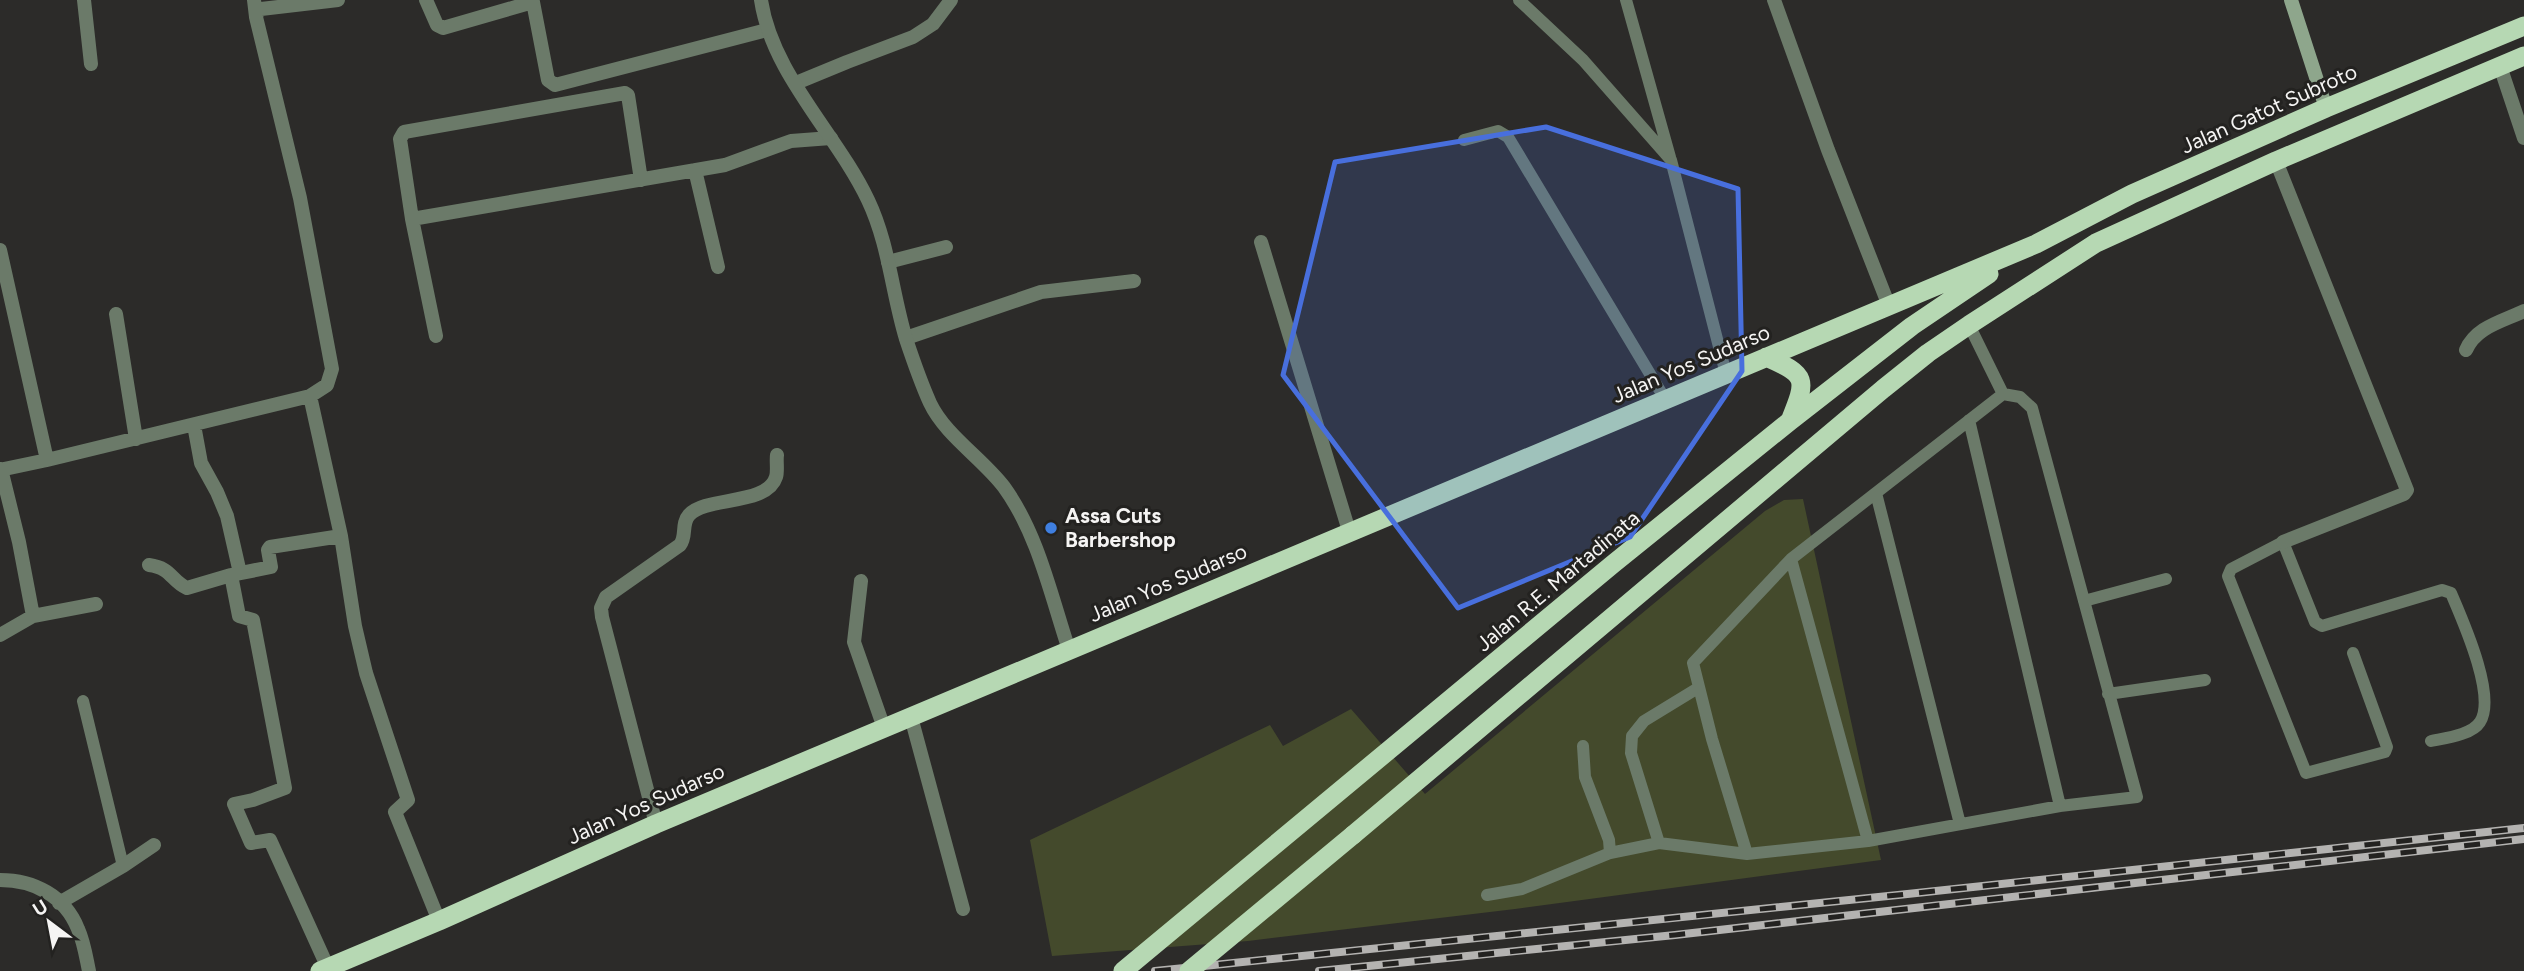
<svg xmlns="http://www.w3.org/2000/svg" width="2524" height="971" viewBox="0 0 2524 971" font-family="Figtree,sans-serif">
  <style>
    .green { fill: #444a2c }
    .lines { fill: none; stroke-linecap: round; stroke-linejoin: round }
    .service { stroke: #6b7a69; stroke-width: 12 }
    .minor { stroke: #6b7a69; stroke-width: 14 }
    .tertiary { stroke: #6b7a69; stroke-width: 14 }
    .secondary { stroke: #8ea68c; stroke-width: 14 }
    .trunk { stroke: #b6d8b3; stroke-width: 19 }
    .rail-casing { stroke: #b4b3b1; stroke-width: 8 }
    .rail { stroke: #232220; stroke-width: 5; stroke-dasharray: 16; stroke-linecap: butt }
    .trunk-bridge { stroke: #b6d8b3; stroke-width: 19 }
    .marked { fill: #486fdd; fill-opacity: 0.2; stroke: #486fdd; stroke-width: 5; stroke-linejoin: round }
    .shop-dot { fill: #3f7fe0; stroke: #232220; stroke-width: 2.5 }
    .labels { text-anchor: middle; stroke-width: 6; stroke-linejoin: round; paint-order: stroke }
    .street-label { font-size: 21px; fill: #f5f4f3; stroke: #232220 }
    .poi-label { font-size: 21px; font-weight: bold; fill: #f5f4f3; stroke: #232220; text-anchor: start }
  </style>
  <rect width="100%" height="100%" fill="#2c2b29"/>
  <!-- green -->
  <path class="green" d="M1803 499 1881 860 1515 909 1248 941 1052 956 1030 840 1270 725 1283 746 1351 709 1425 794 1765 511 1784 500Z"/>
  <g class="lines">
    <!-- service -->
    <path class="service" d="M1519 0 1583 60 1671 160 1726 374
      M1626 0 1670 157
      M1464 140 1498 131 1508 137 1665 399
      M1969 325 2003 394
      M1969 420 2060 806
      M1876 493 1960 824
      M1791 559 1868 841
      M2084 601 2166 579
      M2353 653 2387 747 2385 752 2306 773 2228 576 2231 569 2283 542 2315 622 2322 626 2442 590 2451 593C2462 619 2497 696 2480 722 2472 735 2445 738 2431 741
      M2108 694 2205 680
      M83 701 123 866
      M1583 746 1585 777 1609 840 1610 853
      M1659 843 1631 753 1632 736 1644 721 1698 688
      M1487 895 1522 889 1610 853 1659 843 1747 854 1868 841 2060 806 2137 797 2032 408 2020 397 2003 394 1791 559 1693 663 1712 739 1747 854"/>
    <!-- minor -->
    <path class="minor" d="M84 0 91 64
      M426 0 437 25 443 28 533 2 548 80 555 85 767 30
      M1774 0 1828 150 1889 306
      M257 13 261 9 338 0
      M2500 66 2524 138
      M796 83 847 62 913 37 933 24 951 0
      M2276 161 2407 490 2404 494 2283 542
      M695 170 718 267
      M412 219 725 165 791 141 831 138
      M1261 242 1349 531
      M0 250 47 460
      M888 262 946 247
      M116 314 136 439
      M436 336 412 219 400 139 404 132 625 93 628 95 641 180
      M906 338 1041 292 1134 281
      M2466 350C2476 327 2501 322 2524 311
      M310 396 341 536 355 626 366 673 408 800 395 812 439 921
      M194 425 201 463 217 492 227 516 240 573
      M1 469 19 542 33 616
      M0 470 47 460 310 396 327 385 332 369 300 198 256 17 254 0
      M149 565C172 568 171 581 187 588L231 575 271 567 268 550 270 547 341 536
      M231 575 239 616 253 620 285 788 253 800 234 804 251 843 270 840 328 968
      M861 581 854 642 884 728
      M0 635 33 616 96 604
      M911 717 963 909
      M656 824 602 617 601 608 606 597 680 545C687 536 681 524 689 515 706 496 767 506 776 477 778 471 776 461 777 455
      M0 880C34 880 65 896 78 929 84 942 86 957 89 971
      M59 903 123 866 154 845"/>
    <!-- tertiary -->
    <path class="tertiary" d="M761 0C772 74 836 133 868 200 889 244 892 293 906 339 913 360 921 383 930 403 945 435 983 459 1004 487 1038 534 1051 596 1069 650"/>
    <!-- secondary -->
    <path class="secondary" d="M2291 0 2326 108"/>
    <!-- trunk -->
    <path class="trunk" d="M1766 357C1808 375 1807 379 1790 421
      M1353 835 1883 389 1928 353 1969 325 2096 243 2276 161 2524 56
      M320 971 439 921 656 824 2036 244 2132 194 2326 108 2524 26
      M1123 971 1613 564 1790 421 1912 326 1989 274"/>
    <defs>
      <path id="rail" d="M1155 971 1898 895 2524 828
        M1319 971 1675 935 2524 839"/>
    </defs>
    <!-- rail casing -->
    <use href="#rail" class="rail-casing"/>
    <!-- rail -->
    <use href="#rail" class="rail"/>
    <!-- trunk-bridge -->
    <path class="trunk-bridge" d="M1189 971 1353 835"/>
  </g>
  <!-- marked area -->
  <path class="marked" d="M1546 127 1738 189 1742 371 1630 537 1458 608 1283 375 1335 162Z"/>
  <!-- markers -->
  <circle class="shop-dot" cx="1051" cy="528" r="7"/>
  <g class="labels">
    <!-- street labels -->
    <g class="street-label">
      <text transform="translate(2269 109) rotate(-24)" y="7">Jalan Gatot Subroto</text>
      <text transform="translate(1691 364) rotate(-23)" y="7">Jalan Yos Sudarso</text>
      <text transform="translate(1558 581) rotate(-40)" y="7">Jalan R.E. Martadinata</text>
      <text transform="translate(1168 583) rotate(-23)" y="7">Jalan Yos Sudarso</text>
      <text transform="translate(646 804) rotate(-24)" y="7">Jalan Yos Sudarso</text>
    </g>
    <!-- poi labels -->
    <g class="poi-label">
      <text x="1065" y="523">Assa Cuts<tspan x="1065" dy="24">Barbershop</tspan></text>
    </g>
  </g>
  <!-- north arrow -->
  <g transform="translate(49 922) rotate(328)" stroke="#232220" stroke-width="5" paint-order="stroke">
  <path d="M0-5L12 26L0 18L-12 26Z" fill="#f5f4f3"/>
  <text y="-10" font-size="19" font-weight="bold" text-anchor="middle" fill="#f5f4f3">U</text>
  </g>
</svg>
